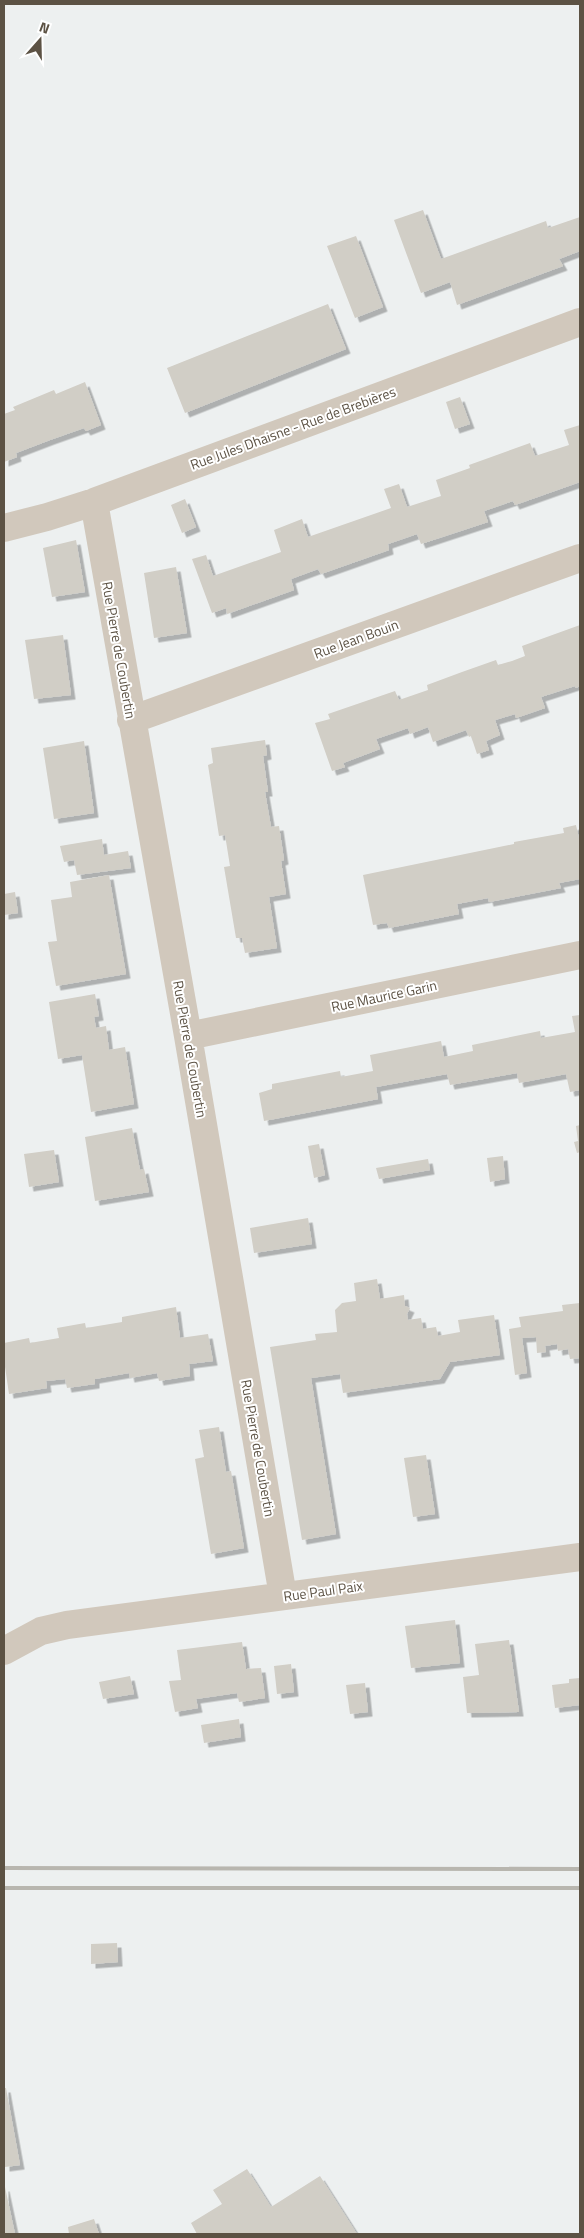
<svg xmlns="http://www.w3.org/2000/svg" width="584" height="2238" viewBox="0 0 584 2238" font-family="'Titillium Web',sans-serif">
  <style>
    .building { fill: #d1cec6; filter: url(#shadow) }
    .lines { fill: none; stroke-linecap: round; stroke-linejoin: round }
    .minor { stroke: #d1c8bc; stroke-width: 28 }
    .rail { stroke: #b8b6af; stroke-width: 4 }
    .labels { text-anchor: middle; stroke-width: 4; stroke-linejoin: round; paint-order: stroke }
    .street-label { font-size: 14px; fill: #5c5244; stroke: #fff }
  </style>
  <defs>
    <filter id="shadow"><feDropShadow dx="4.5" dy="4.5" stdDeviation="0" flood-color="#0004"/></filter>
  </defs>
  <rect width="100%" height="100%" fill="#edf0f0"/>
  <!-- building -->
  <path class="building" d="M423 210 441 259 546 221 548 228 580 217V251L559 259 563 266 457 305 450 282 421 293 405 250 394 220Z
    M356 236 383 307 355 318 327 246Z
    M328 304 346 349 185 413 167 368Z
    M85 382 101 425 86 431 84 428 50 440 16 453 17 457 4 462V414L15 410 13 407 54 390 56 394Z
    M460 397 470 424 455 429 446 402Z
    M580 425V482L515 505 513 501 484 511 488 522 421 544 417 534 388 544 389 550 321 574 318 569 291 579 294 590 227 614 226 608 212 613 192 559 206 555 213 576 281 552 274 530 302 519 308 537 391 508 384 489 399 484 407 507 441 496 436 480 470 468 469 465 530 443 535 456 569 445 564 430Z
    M185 499 196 527 182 533 171 505Z
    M76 540 85 592 52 597 43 548Z
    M176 567 187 633 154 638 144 573Z
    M580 625V686L576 688 575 686 541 697 545 708 516 718 515 714 495 720 500 735 486 741 489 750 477 754 471 736 469 737 466 730 433 742 428 727 410 734 408 728 376 739 380 749 343 763 345 767 332 771 315 723 330 719 328 714 395 691 399 700 428 690 427 685 462 672 496 660 498 665 512 661 525 656 522 646Z
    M63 635 71 695 34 699 25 640Z
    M265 740 267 755 263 756 268 792H265L271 827 279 826 284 860 281 861 286 894 269 897 277 948 245 953 242 938H236L224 867 230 866 225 835 219 836 208 765 213 763 211 748Z
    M84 741 94 813 54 819 43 748Z
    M576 825 580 843V879L559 883 561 888 489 902 488 898 457 904 459 914 389 928 387 923 373 925 363 875 514 844V842L564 833 563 828Z
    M102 839 104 855 128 851 131 868 77 875 74 860 64 862 60 846Z
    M109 875 126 974 56 986 48 942 57 941 51 900 72 897 70 882Z
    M15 892 18 913 4 915V894Z
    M95 994 99 1016 94 1017 96 1028 106 1026 109 1050 125 1047 134 1104 91 1112 82 1055 58 1059 49 1002Z
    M580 1015V1090L570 1092 566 1074 519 1083 517 1073 450 1085 447 1074 376 1087 378 1099 264 1121 259 1093 272 1089V1084L340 1071 341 1077 373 1071 370 1055 441 1041 444 1057 473 1051 472 1045 540 1031 541 1038 575 1032 572 1016Z
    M580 1125V1152L577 1153 574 1142 578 1141 576 1126Z
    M132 1128 140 1170 144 1169 149 1192 95 1201 85 1137Z
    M319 1144 325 1175 314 1178 308 1146Z
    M54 1150 59 1182 29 1187 24 1154Z
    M503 1156 505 1179 490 1182 487 1158Z
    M428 1159 430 1170 379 1179 376 1168Z
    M308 1218 312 1244 254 1253 250 1228Z
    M377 1279 380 1299 404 1295 405 1306 410 1308 407 1314 408 1320 421 1318 423 1329 436 1327 438 1336 460 1332 458 1320 494 1315 500 1355 450 1362 440 1379 343 1393 340 1374 311 1378 336 1534 302 1540 270 1347 316 1340 315 1334 337 1332 335 1310 342 1303 356 1301 354 1283Z
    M580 1303V1358L570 1359 568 1349 558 1351 557 1344 545 1346 546 1352 537 1353 536 1337 522 1338 527 1373 515 1375 509 1329 521 1327 519 1317 563 1311 562 1305Z
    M176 1307 180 1338 208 1334 213 1361 189 1364 190 1376 159 1381 157 1373 130 1378 129 1373 95 1379V1384L67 1388 65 1379 46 1381 47 1388 9 1394 4 1360V1343L29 1338 30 1343 59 1338 57 1328 85 1323 86 1328 122 1322V1317Z
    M219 1427 226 1472 231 1471 244 1548 211 1554 195 1459 204 1457 199 1430Z
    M426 1455 435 1514 413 1517 404 1458Z
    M455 1620 460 1663 411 1668 405 1626Z
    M509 1640 519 1712 467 1713 463 1677 479 1675 475 1644Z
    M242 1642 246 1669 261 1668 265 1698 239 1702 237 1693 196 1699 198 1708 175 1712 169 1681 181 1680 177 1650Z
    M291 1664 294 1692 277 1694 274 1666Z
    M130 1676 134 1694 103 1699 99 1682Z
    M580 1678V1705L555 1708 552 1685 569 1683V1679Z
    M365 1683 368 1712 350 1714 346 1685Z
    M239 1719 241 1737 204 1743 201 1725Z
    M117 1943 118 1962 91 1964V1944Z
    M4 2088H6L20 2165 5 2167Z
    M247 2169 271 2207 320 2176 357 2234H197L191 2223 222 2204 213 2190Z
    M4 2187H5L15 2234H4Z
    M94 2219 99 2234H69L68 2227Z"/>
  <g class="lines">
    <!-- minor -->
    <path class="minor" d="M94 502 188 1036 283 1596
      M4 528 47 517 94 502 580 322
      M131 720 580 558
      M188 1036 580 955
      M4 1651 41 1631 67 1625 580 1557"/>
    <!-- rail -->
    <path class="rail" d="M4 1868 580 1869
      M4 1888H580"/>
  </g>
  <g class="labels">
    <!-- street labels -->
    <g class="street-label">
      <text transform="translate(293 428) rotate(-20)" y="5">Rue Jules Dhaisne - Rue de Brebières</text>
      <text transform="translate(356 639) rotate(-20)" y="5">Rue Jean Bouin</text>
      <text transform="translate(119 650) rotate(80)" y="5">Rue Pierre de Coubertin</text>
      <text transform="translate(384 996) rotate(-12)" y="5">Rue Maurice Garin</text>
      <text transform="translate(190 1049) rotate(80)" y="5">Rue Pierre de Coubertin</text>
      <text transform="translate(258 1448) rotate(80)" y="5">Rue Pierre de Coubertin</text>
      <text transform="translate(323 1591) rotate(-8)" y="5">Rue Paul Paix</text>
    </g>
  </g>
  <!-- border -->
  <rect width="584" height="2238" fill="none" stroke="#5c5244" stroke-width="10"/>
  <!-- north arrow -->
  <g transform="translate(40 40) rotate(20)" stroke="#ffffff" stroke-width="4" paint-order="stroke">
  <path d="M0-4L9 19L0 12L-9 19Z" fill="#5c5244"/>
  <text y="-8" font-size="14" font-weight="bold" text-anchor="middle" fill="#5c5244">N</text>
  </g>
</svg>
